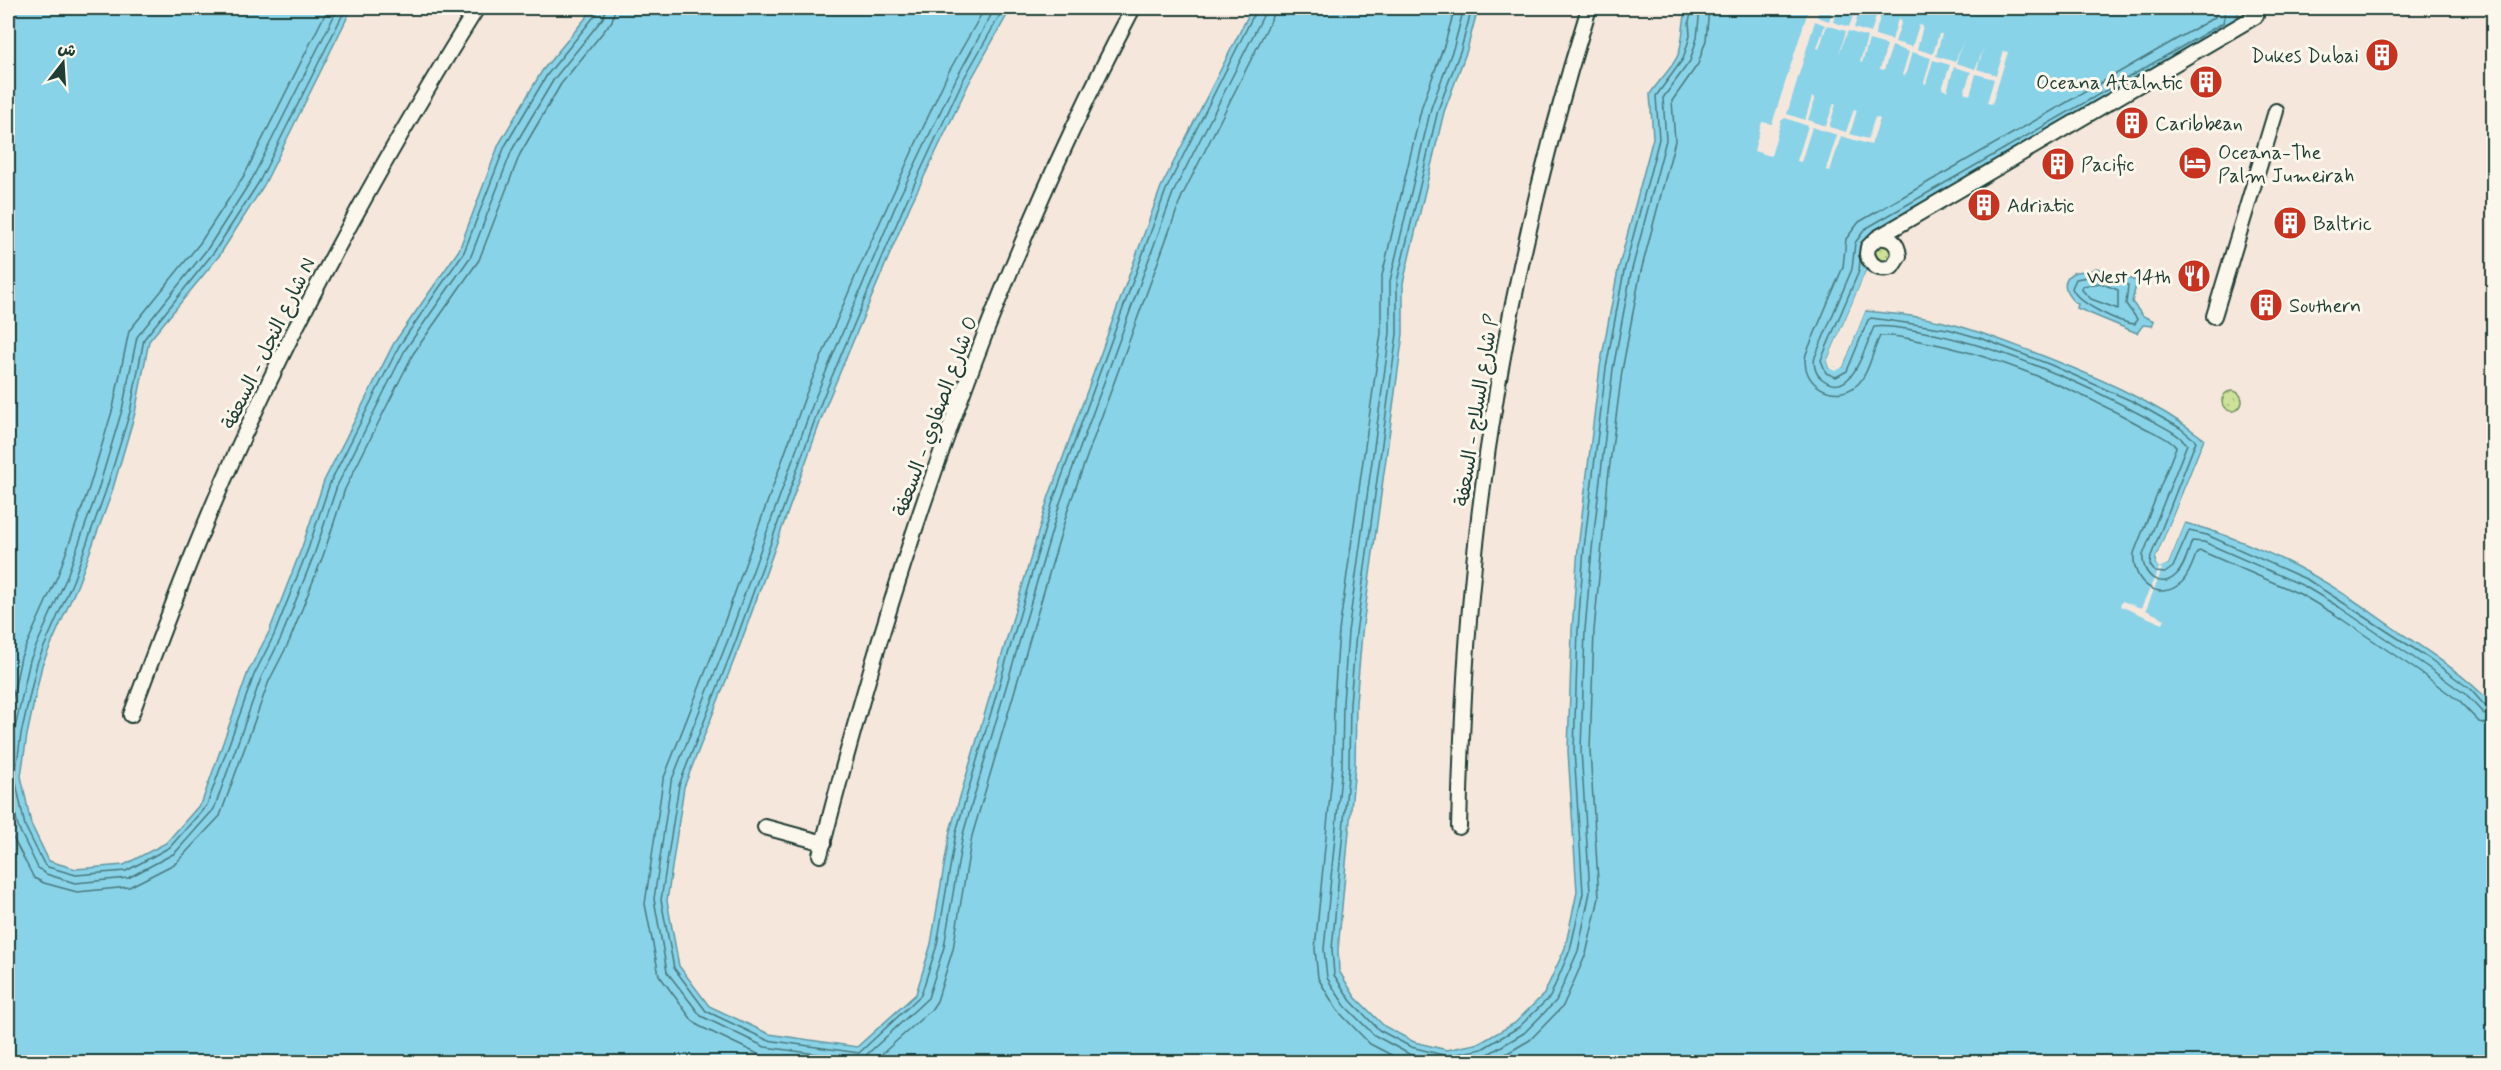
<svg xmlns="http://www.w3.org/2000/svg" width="2501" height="1070" viewBox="0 0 2501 1070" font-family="Mynerve,'Playpen Sans Arabic',sans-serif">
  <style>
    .grass { fill: url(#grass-dots); stroke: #769066; stroke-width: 1.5 }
    .water { fill: #89d3e9; stroke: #5f97a1; stroke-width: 1.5 }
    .pier { fill: #f6e7dc }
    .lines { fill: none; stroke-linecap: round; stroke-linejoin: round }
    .shore { stroke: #49797c; stroke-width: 1.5 }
    .minor-casing { stroke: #1f3d34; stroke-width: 18 }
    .minor { stroke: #fbf7ec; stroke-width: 14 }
    .labels { text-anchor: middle; stroke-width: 6; stroke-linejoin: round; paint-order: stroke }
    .poi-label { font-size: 20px; fill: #1f3d34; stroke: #fbf7ec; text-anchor: start }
    .street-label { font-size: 20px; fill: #1f3d34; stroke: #fbf7ec }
  </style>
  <defs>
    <pattern id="grass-dots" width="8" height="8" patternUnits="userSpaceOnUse" patternTransform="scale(1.5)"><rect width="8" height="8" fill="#cde297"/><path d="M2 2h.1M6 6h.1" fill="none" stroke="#b0c383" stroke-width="1.8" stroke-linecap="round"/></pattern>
  </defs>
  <rect width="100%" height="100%" fill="#f6e7dc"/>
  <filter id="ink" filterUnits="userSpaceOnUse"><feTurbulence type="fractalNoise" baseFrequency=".0167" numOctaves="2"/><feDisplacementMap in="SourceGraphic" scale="12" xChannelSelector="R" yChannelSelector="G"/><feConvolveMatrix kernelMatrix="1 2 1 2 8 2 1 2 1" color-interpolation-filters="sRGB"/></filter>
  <g filter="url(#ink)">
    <!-- grass -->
    <path class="grass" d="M1881 245H1888L1894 253 1885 265 1874 258V251Z
      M2222 401a10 10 0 1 1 20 0a10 10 0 1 1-20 0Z"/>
    <!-- water -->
    <path class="water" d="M8 8H352L264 185 219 256 149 341 135 413 111 495 78 584 42 665 27 735 21 776 31 824 49 861 76 869 124 865 166 843 202 802 248 672 269 632 302 547 324 481 394 343 459 250 499 144 542 71 594 8H1011L969 83 910 206 827 403 740 645 684 787 667 901 679 966 709 1006 769 1034 857 1047 916 994 931 944 950 831 1048 499 1161 187 1252 8H1478L1467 50 1444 112 1403 283V334L1362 633 1356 703 1355 766 1338 950 1339 971 1355 997 1384 1026 1414 1042 1447 1050 1480 1043 1515 1023 1544 994 1565 948 1577 892 1568 751 1572 630 1578 548 1600 367 1618 270 1653 138 1650 94C1658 81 1672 69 1678 55 1684 39 1682 23 1687 8H2239L2237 30 1867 248 1866 271 1827 362 1829 368 1843 367 1865 311C1894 314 1923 316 1951 324 1979 331 2006 342 2033 352 2092 375 2153 400 2204 439L2156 558V564L2159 567 2168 564 2185 523C2237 536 2302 566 2347 596 2363 606 2377 617 2392 627 2428 651 2464 674 2493 705V1062H8Z
      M2096 268 2137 281 2132 302 2143 316 2154 321 2152 326 2143 325 2137 333 2077 308 2078 304C2068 299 2058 281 2073 273 2081 269 2088 274 2096 268Z"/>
    <!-- pier -->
    <path class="pier" d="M1809 8H1819L1817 17 1829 21 1833 8H1837L1833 22 1849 27 1856 8H1860L1854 28 1871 33 1877 13 1881 14 1875 35 1892 40 1898 19 1902 20 1895 42 1912 47 1919 25 1923 26 1917 49 1933 54 1939 34H1942L1936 56 1955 62 1963 42 1956 63 1975 69 1984 48 1977 69 1996 75 2004 51 2008 52 1992 104 1987 103 1994 79 1976 74 1970 95 1964 93 1971 72 1954 67 1947 91 1942 89 1950 65 1933 60 1926 84 1924 83 1931 58 1912 52 1905 76 1902 75 1909 52 1892 46 1884 70 1880 69 1887 45 1869 40 1862 63 1860 62 1867 37 1848 31 1839 54 1846 31 1827 25 1819 49 1817 48 1825 25 1815 21 1787 114 1805 120 1812 97 1815 98 1808 120 1826 126 1834 103 1836 104 1829 127 1846 132 1854 109 1857 110 1850 134 1868 139 1875 117 1880 119 1871 145 1841 136 1830 171 1826 170 1837 135 1812 127 1801 162 1797 161 1808 126 1785 118 1781 121 1771 156 1754 151 1762 122 1772 124Z
      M1866 271 1868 273 1830 362 1832 366 1835 367 1840 365 1863 310 1866 309 1843 367 1835 371 1829 368 1827 362Z
      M2206 436 2207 440 2159 559 2161 564 2165 563 2182 522 2186 521 2185 523 2168 564 2159 568 2162 569 2146 610 2165 619 2163 624 2120 606 2122 601 2141 608 2159 568 2156 564V558Z"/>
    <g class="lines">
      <!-- shore -->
      <path class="shore" d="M338 8 252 179 208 248 137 337 122 410 98 490 66 579 30 660 14 733 8 777 18 827 38 868 46 874 75 883 128 878 175 853 214 809 261 678 281 638 315 552 337 486 405 350 471 256 512 150 554 79 603 18 606 8
        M346 8 259 182 214 252 144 339 130 412 105 493 73 581 37 663 21 734 15 778 25 826 44 864 48 867 76 875 126 871 170 847 207 805 254 675 274 635 308 549 330 483 399 346 464 252 505 146 547 75 597 13 598 8
        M995 8 957 77 898 200 815 398 728 640 671 782 654 899 667 972 701 1016 765 1047 861 1060 928 998 944 947 963 834 1060 503 1173 193 1263 16 1265 8
        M1004 8 963 80 905 204 822 400 735 643 679 785 661 900 674 968 706 1011 767 1040 859 1053 921 995 937 945 956 832 1053 501 1166 190 1257 8
        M1472 8 1461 49 1438 110 1397 282V334L1356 633 1350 703 1349 766 1332 949 1334 975 1351 1001 1379 1030 1411 1047 1447 1056 1482 1049 1519 1027 1550 997 1570 950 1583 893 1574 750 1578 630 1584 548 1606 368 1624 271 1659 139 1656 96 1683 59 1690 36 1689 21 1693 8
        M2217 8 2215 17 1859 222 1846 239 1843 267 1806 354C1799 384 1835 405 1858 384 1869 373 1873 350 1880 336 1893 335 1907 338 1920 341 1994 354 2080 391 2145 428 2155 433 2169 438 2176 447L2134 553C2131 582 2159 604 2182 582 2190 574 2193 562 2197 552L2201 551 2300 594 2334 614 2421 673 2459 701 2479 722 2494 726
        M2226 8 2223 23 1865 229 1855 243 1852 269 1815 357C1813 364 1815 373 1821 378 1852 404 1865 345 1874 327 1888 325 1905 329 1919 331 1996 345 2080 381 2149 419 2162 426 2177 433 2187 444L2143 555C2141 574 2160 591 2176 575 2185 567 2188 551 2192 541L2204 542 2304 586 2339 607 2426 666 2465 694 2484 714 2494 717
        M1860 259 1859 271 1821 360 1826 373 1836 377 1847 371 1868 320 1871 318 1948 329 1983 339 2051 365 2134 402 2180 428 2196 441 2151 556 2150 565 2155 572 2165 573 2173 567 2189 531 2207 535 2308 580 2430 659 2470 689 2487 708 2494 709
        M2098 275 2128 285 2126 304 2137 319 2135 324C2119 323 2077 303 2072 288L2076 279Z
        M2100 283 2118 290V309L2091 299 2082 290 2083 286Z
        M8 720 21 657 58 575 89 488 113 408 129 331 200 243 245 174 328 8
        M8 823 11 834 34 878 44 883 77 892 129 887 176 863 220 816 269 681 289 642 323 556 345 489 413 354 479 260 520 154 561 84 612 21 615 8
        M807 1062 762 1056 699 1026 692 1020 659 975 645 904 663 780 719 637 806 394 855 277 948 73 985 8
        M873 1062 931 1010 937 1001 953 949 972 836 1069 506 1182 196 1271 20 1274 8
        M1405 1062 1370 1044 1337 1010 1318 978 1315 949 1333 765 1334 702 1339 631 1381 333V280L1422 106 1445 43 1455 8
        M1440 1062 1409 1054 1374 1035 1345 1006 1327 978 1324 949 1342 765 1343 703 1348 632 1390 333V281L1431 108 1454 46 1464 8
        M1454 1062 1485 1056 1524 1033 1556 1001 1578 951 1590 892 1581 750 1585 630 1592 549 1613 369 1631 273 1666 140 1663 98 1690 61 1697 38 1700 8
        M1492 1062 1530 1040 1563 1006 1586 954 1599 898 1590 750 1594 631 1608 479 1622 371 1640 275 1675 141 1672 101 1698 64 1706 40 1709 8"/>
      <defs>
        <path id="minor" d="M1877 238C1891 236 1898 243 1899 256L1892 267C1880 271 1871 267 1867 254L1868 247 1877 238 2256 16
          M2214 316 2276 111
          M131 715C165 624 199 534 239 446 308 294 389 149 477 8
          M765 827 824 843
          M1459 827C1461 750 1464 673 1471 596 1488 397 1529 199 1589 8
          M820 855C895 563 992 276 1133 8"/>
      </defs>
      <!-- minor casing -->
      <use href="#minor" class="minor-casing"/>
      <!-- minor -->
      <use href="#minor" class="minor"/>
    </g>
  </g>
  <!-- icons -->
  <defs>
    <symbol id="building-disc" viewBox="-11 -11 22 22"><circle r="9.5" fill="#c8321e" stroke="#fbf7ec"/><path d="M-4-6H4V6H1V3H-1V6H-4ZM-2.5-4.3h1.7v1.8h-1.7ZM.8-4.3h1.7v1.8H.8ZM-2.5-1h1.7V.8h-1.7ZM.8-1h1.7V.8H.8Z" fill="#fff"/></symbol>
    <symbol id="hotel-disc" viewBox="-11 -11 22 22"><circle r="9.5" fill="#c8321e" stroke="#fbf7ec"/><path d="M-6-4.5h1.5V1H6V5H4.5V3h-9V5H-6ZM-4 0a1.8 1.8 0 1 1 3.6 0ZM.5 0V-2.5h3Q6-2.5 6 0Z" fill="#fff"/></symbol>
    <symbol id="restaurant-disc" viewBox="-11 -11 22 22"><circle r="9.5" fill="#c8321e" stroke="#fbf7ec"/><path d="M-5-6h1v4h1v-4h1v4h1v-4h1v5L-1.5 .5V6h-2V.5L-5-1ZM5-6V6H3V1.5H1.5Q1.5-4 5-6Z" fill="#fff"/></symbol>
  </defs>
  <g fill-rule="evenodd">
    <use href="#building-disc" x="2363" y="36" width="38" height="38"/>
    <use href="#building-disc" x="2187" y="63" width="38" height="38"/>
    <use href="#building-disc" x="2113" y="104" width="38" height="38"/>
    <use href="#hotel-disc" x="2176" y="144" width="38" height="38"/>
    <use href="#building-disc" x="2039" y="145" width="38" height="38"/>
    <use href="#building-disc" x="1965" y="186" width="38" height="38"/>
    <use href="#building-disc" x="2271" y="204" width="38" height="38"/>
    <use href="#restaurant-disc" x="2175" y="257" width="38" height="38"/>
    <use href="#building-disc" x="2247" y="286" width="38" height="38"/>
  </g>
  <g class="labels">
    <!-- poi labels -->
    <g class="poi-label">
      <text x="2359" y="62" text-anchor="end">Dukes Dubai</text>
      <text x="2183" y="89" text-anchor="end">Oceana Atalntic</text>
      <text x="2155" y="130">Caribbean</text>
      <text x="2218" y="159">Oceana-The<tspan x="2218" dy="23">Palm Jumeirah</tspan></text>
      <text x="2081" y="171">Pacific</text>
      <text x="2007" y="212">Adriatic</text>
      <text x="2313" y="230">Baltric</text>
      <text x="2171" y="283" text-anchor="end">West 14th</text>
      <text x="2289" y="312">Southern</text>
    </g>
    <!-- street labels -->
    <g class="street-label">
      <text transform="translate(268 343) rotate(-64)" y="7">شارع النجل - السعفة N</text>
      <text transform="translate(1476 410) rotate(-81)" y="7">شارع السلاج - السعفة P</text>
      <text transform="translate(935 416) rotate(-70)" y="7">شارع الصفاوي - السعفة O</text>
    </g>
  </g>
  <!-- margin -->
  <rect width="2501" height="1070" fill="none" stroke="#fbf7ec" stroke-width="30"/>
  <rect x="15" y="15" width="2471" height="1040" fill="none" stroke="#1f3d34" stroke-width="2" filter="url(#ink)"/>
  <!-- north arrow -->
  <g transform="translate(63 63) rotate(17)" stroke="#fbf7ec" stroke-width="4.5" paint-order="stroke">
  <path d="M0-4.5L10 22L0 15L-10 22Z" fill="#1f3d34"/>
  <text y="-9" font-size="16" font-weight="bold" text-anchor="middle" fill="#1f3d34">ش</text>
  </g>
</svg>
